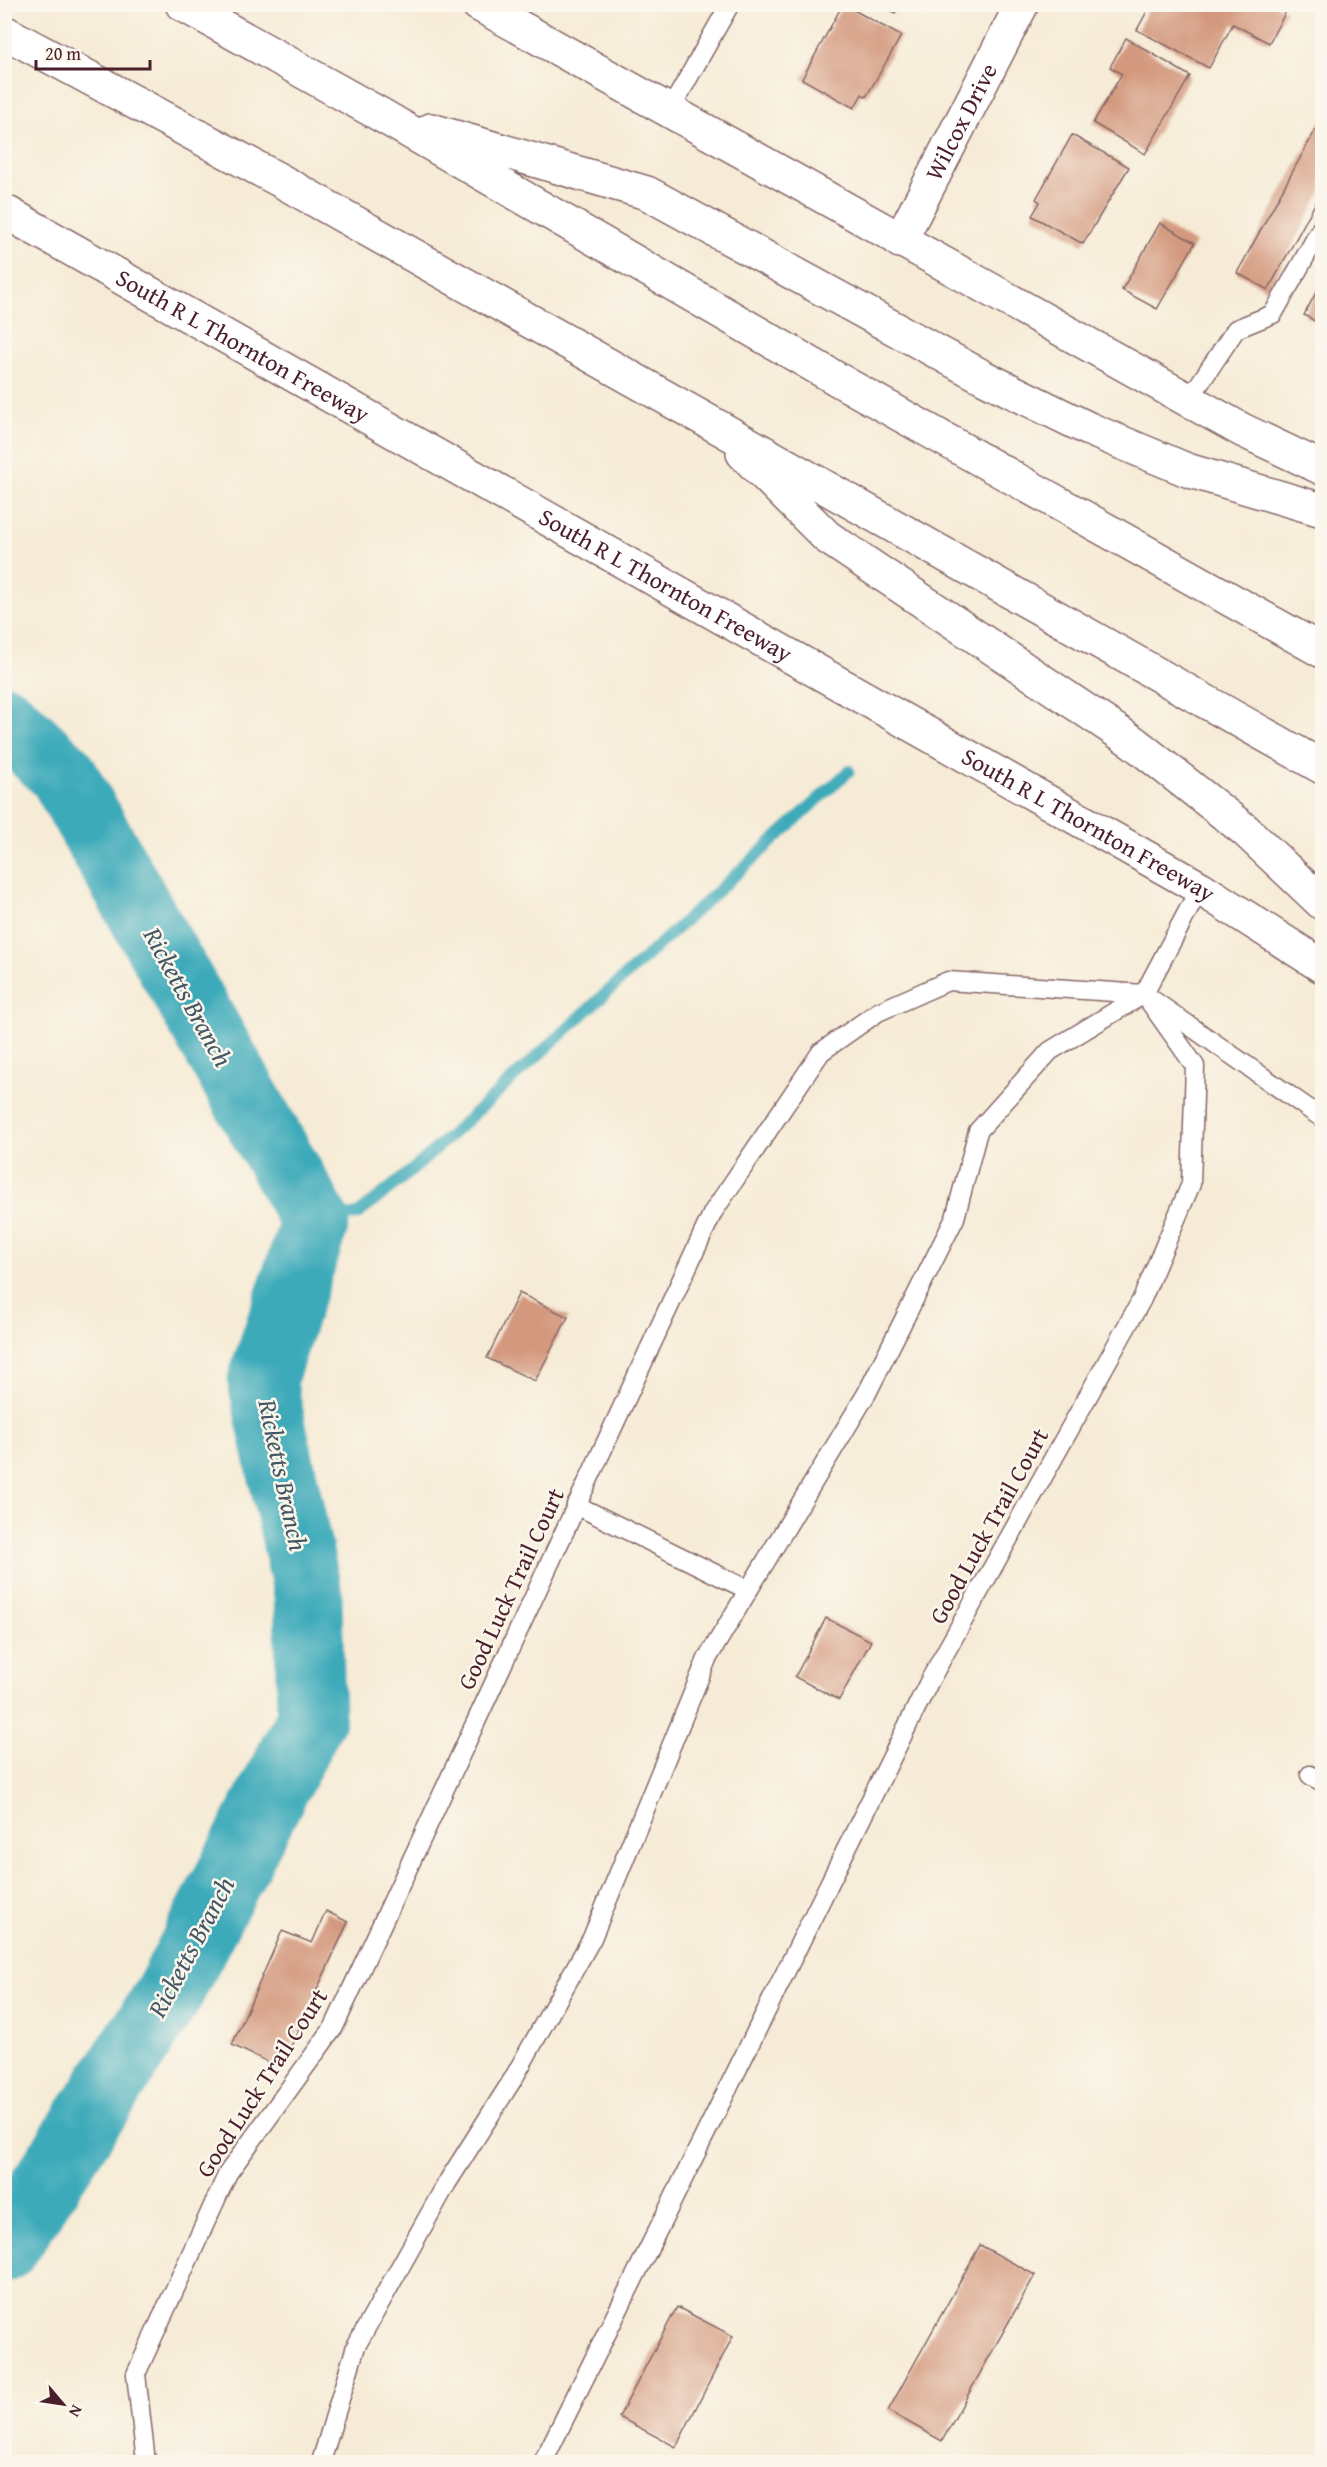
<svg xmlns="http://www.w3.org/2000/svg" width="1327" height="2467" viewBox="0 0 1327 2467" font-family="'Gentium Book Plus',serif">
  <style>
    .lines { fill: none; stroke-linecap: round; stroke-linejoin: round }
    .stream { stroke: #3caaba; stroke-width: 12 }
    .river { stroke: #3caaba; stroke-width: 69 }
    .building { fill: #d3987d }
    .lane-casing { stroke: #866667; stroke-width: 21 }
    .street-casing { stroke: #866667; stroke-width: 36 }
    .secondary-casing { stroke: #866667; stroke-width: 36 }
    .highway-casing { stroke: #866667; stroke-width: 36 }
    .lane { stroke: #fff; stroke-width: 18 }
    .street { stroke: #fff; stroke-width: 33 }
    .secondary { stroke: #fff; stroke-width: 33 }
    .highway { stroke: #fff; stroke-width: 33 }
    .labels { text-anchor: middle; stroke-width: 5; stroke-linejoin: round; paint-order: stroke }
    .street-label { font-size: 24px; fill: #4a1f2b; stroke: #fbf7ec }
    .water-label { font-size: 26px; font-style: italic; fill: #445764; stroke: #fbf7ec }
  </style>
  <rect width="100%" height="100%" fill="#fbf7ec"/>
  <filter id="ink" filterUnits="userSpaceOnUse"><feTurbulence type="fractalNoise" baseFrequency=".0167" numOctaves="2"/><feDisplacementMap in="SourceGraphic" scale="12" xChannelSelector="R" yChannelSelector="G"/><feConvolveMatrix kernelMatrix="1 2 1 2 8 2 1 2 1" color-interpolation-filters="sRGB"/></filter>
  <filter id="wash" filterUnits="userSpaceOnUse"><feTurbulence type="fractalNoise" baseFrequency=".008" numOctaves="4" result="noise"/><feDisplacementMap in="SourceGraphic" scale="24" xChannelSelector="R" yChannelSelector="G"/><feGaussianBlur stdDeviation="1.35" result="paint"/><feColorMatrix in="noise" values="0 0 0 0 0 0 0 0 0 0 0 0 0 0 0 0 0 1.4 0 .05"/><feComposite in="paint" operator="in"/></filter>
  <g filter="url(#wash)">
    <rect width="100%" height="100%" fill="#f6ebd6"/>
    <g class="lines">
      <!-- stream -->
      <path class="stream" d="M315 1221 358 1214 416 1167 849 771"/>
      <!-- river -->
      <path class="river" d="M4 719 62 773 315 1221 262 1381 308 1594 311 1718 166 1999 4 2248"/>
    </g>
    <g id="blocks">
      <!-- building -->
      <path class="building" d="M843 4 901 36 866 97 862 94 854 108 802 79Z
        M880 4H900L895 13Z
        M1151 4H1275L1286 11 1269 43 1233 24 1209 68 1137 30Z
        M1126 38 1190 76 1145 154 1093 123 1122 74 1110 67Z
        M1322 118V191L1268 290 1237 273Z
        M1072 135 1129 167 1083 244 1032 216 1040 202 1036 199Z
        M1160 223 1195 243 1157 309 1122 290Z
        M1317 291 1322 294V325L1304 315Z
        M519 1293 568 1317 535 1381 487 1358Z
        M826 1618 871 1641 839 1700 795 1677Z
        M326 1911 348 1922 281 2068 232 2045 282 1931 312 1943Z
        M980 2245 1035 2275 942 2441 888 2411Z
        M677 2307 733 2336 676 2447 619 2417Z"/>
    </g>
  </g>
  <g filter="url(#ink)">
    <use href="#blocks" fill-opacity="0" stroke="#866667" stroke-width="1.5"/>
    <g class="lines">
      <defs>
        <path id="lane" d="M669 112 730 4
          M1188 401 1236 329 1273 314 1322 227
          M576 1505 748 1590
          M1310 1775 1322 1782
          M146 2462 136 2374 228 2173 334 2027 713 1212 821 1052 878 1012 948 981 1144 994 1322 1118
          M321 2462 356 2346 447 2183 513 2079 592 1938 707 1659 867 1393 955 1218 978 1131 1050 1051 1144 994
          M543 2462 930 1680 1142 1299 1191 1184 1195 1066 1144 994 1200 888"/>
        <g id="street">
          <path id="s1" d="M900 241 1022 4"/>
        </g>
        <g id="secondary">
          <path d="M478 4 1242 430 1322 468"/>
          <path id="s2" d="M4 211 1200 888 1322 966"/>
        </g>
        <path id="highway" d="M182 4 381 115 844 383 1322 651
          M4 32 283 182 1322 767
          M431 130 647 193 985 378 1089 429 1187 470 1322 510
          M743 453 827 537 1133 742 1245 830 1322 903"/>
      </defs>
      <!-- lane casing -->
      <use href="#lane" class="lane-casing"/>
      <!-- street casing -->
      <use href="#street" class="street-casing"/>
      <!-- secondary casing -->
      <use href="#secondary" class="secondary-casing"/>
      <!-- highway casing -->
      <use href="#highway" class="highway-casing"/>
      <!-- lane -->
      <use href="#lane" class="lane"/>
      <!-- street -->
      <use href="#street" class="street"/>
      <!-- secondary -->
      <use href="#secondary" class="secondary"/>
      <!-- highway -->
      <use href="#highway" class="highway"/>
    </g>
  </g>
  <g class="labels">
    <!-- street labels -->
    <g class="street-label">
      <text dy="8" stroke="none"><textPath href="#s1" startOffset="134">Wilcox Drive</textPath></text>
      <text dy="8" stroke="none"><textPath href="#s2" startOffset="274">South R L Thornton Freeway</textPath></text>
      <text dy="8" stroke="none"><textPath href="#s2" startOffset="760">South R L Thornton Freeway</textPath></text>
      <text dy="8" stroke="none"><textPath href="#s2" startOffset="1246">South R L Thornton Freeway</textPath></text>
      <text transform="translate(989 1526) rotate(-61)" y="8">Good Luck Trail Court</text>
      <text transform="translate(511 1589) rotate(-65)" y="8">Good Luck Trail Court</text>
      <text transform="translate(262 2083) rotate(-57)" y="8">Good Luck Trail Court</text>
    </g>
    <!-- water labels -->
    <g class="water-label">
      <text transform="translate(188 997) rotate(61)" y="9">Ricketts Branch</text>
      <text transform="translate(283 1475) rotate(78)" y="9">Ricketts Branch</text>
      <text transform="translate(191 1947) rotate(-62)" y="9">Ricketts Branch</text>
    </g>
  </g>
  <!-- margin -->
  <rect width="1327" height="2467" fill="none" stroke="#fbf7ec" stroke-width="24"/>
  <!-- north arrow -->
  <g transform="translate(63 2404) rotate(119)" stroke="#fbf7ec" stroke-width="4.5" paint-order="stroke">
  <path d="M0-4.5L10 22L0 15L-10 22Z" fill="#4a1f2b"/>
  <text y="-9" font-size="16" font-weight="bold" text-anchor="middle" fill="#4a1f2b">N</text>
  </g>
  <!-- scale -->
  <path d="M36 60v9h114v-9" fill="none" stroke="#4a1f2b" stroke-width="3"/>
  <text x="45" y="60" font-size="18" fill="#4a1f2b" stroke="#fbf7ec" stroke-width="4.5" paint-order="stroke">20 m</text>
</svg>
